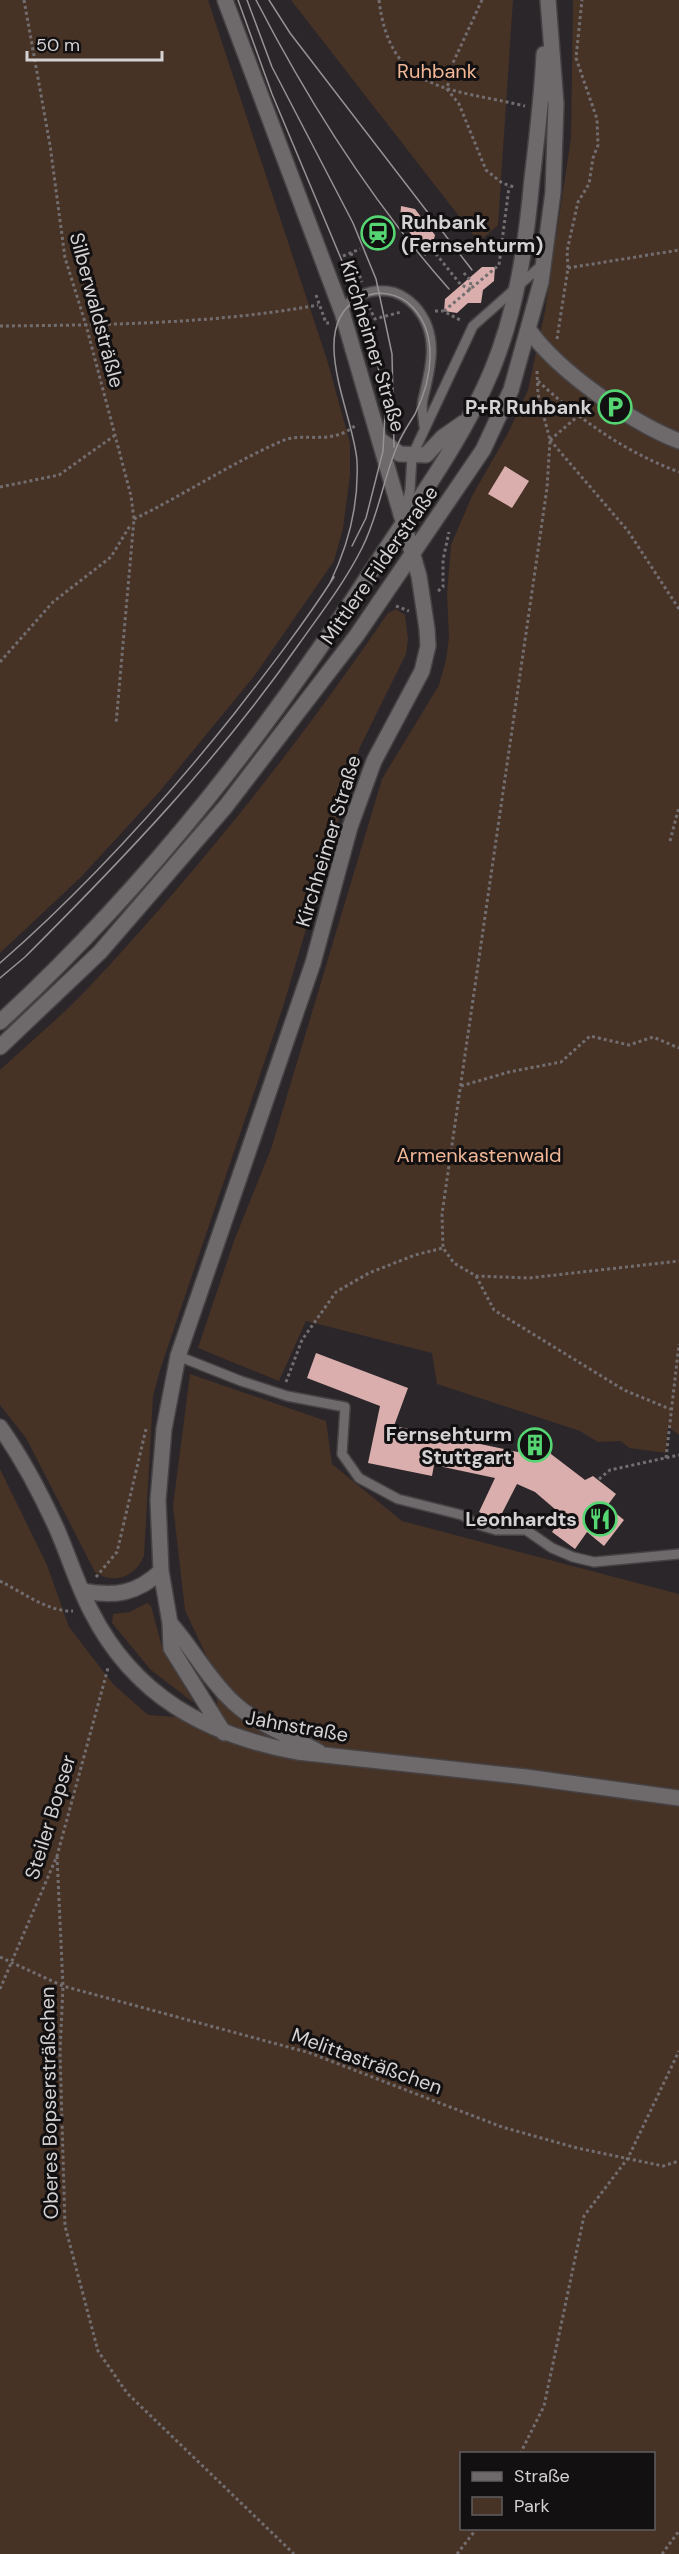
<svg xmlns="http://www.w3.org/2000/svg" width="679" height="2554" viewBox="0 0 679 2554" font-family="'DM Sans',sans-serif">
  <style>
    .green { fill: #473226; fill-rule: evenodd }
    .building { fill: #d9aead }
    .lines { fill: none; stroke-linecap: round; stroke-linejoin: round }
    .lane-casing { stroke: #454244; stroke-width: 12 }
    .street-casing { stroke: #454244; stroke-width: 18 }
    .secondary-casing { stroke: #454244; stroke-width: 18 }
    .path { stroke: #726e70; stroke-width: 3; stroke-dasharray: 3 3; stroke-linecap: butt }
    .lane { stroke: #6e696b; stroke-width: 9 }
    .street { stroke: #6e696b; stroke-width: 15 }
    .secondary { stroke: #6e696b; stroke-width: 15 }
    .tram { stroke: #969295; stroke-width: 1.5 }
    .labels { text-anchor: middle; stroke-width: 6; stroke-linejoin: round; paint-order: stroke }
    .park-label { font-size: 20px; fill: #f1b796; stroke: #121011 }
    .poi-label { font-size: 20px; font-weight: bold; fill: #d5d2d4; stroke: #121011; text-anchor: end }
    .street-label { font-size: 20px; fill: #d5d2d4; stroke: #121011 }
  </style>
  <rect width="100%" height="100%" fill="#2b2629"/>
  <!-- green -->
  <path class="green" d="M0 0H208L328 363 350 443V475L343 528 334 561 255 675 160 791 81 877 0 953Z
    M291 0H513L498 225 479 242Z
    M573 0H679V1435L668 1427 666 1453 629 1448 621 1441 598 1442 580 1431 437 1384 432 1353 306 1321 279 1381 198 1348 234 1241 271 1149 382 779 439 685 446 660 449 637 447 594 451 545 472 496 508 433 528 390 545 311 571 138Z
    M396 609 405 615 408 639 406 654 360 747 283 1007 161 1367 153 1396 144 1556C135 1577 114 1585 95 1572L26 1438 0 1405V1070C30 1042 62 1016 90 986 199 870 298 745 388 613Z
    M190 1374 326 1421 332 1464 402 1521 679 1594V2554H0V1469L47 1565 69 1627 113 1684 148 1715 220 1720 211 1666 185 1610 173 1506ZM462 2454H654V2528H462Z
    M147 1603 151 1606 162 1647 194 1703 151 1670 112 1623 113 1614 130 1612Z"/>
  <!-- building -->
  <path class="building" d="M401 206 415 209 435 235 432 247 420 246 400 220Z
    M482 267H495L494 281 483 290 481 303H468L457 313 444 311 445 299Z
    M505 466 529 481 512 508 488 494Z
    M316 1353 408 1388 394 1426 518 1452 525 1435 534 1431 543 1433 549 1440 551 1454 585 1480 593 1476 616 1494 607 1506 624 1520 604 1546 587 1532 575 1549 552 1532 563 1516 535 1492 517 1484 498 1521 479 1512 495 1478 434 1465 432 1476 368 1463 380 1406 307 1378Z"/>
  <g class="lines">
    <defs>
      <path id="lane" d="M341 310C353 297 369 289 387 291 398 292 407 298 415 306 440 334 431 367 423 399 421 407 423 418 424 426
        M404 516 410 490 412 456 473 326 543 264
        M178 1356 241 1381 287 1396 345 1407 342 1454 359 1478 398 1499 462 1515 476 1524 496 1530H526L552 1548 573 1557 594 1562 679 1554"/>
      <path id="street" d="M529 330C558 371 632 423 679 441"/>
      <path id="secondary" d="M380 440 400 454 426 455 443 437 463 423
        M0 1022C151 883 273 724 384 552 423 493 465 435 492 370 517 309 526 244 532 179 537 137 542 96 544 54
        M0 1047 100 952 226 806 357 635 483 450 511 390 541 282 553 192 556 104 548 0
        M0 1427C22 1458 40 1492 56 1527 68 1554 77 1584 91 1611 134 1696 206 1735 297 1752L526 1777 679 1798
        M83 1591C114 1597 137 1594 161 1571
        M170 1623C193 1649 208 1679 234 1703 258 1725 291 1736 319 1752
        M224 1733 171 1648 170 1623 161 1571 158 1500 164 1429 178 1356 313 963 350 827 374 761 422 671 428 646 427 629 419 576 342 312 225 0"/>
    </defs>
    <!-- lane casing -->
    <use href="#lane" class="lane-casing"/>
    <!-- street casing -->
    <use href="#street" class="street-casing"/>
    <!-- secondary casing -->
    <use href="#secondary" class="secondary-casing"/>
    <!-- path -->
    <path class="path" d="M24 0 50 145 65 258 86 325 131 496 134 519 116 724
      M379 0C390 93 450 88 525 106
      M482 0 452 65 447 89 459 104 486 170 502 183 514 187
      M432 249 461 285 470 289 471 281 463 272
      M351 253 362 282
      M424 255 443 241
      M343 256 360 249
      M568 268 679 250
      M316 295 326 323H329
      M369 307 375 319 401 312
      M435 311H443L462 321
      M444 311 499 265 509 187
      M0 326C105 325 214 324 318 305
      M557 339 568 268 567 251 578 202 589 184 593 158 598 145 597 119 576 58 582 0
      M537 371 538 394 550 440 547 488 442 1214 443 1248 454 1263 476 1276 529 1278 679 1261
      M538 381C580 420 625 452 679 472
      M550 440 628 531 679 609
      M550 440 577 417
      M0 487 59 475 114 436
      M134 519C184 495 231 463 282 441 304 431 331 447 357 424
      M438 591 443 587V560L449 532
      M396 606 409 611
      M0 662 53 602 111 557 131 524
      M670 841 679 807
      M461 1086 509 1072 561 1062 590 1036 629 1045 653 1037 679 1048
      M476 1276 494 1310 624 1390 670 1409
      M286 1382 302 1340 336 1292 369 1273 415 1255 443 1248
      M666 1458 679 1344
      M599 1479 610 1470 679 1455
      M96 1577 117 1552 146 1429
      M0 1581C22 1592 48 1612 73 1611
      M57 1856 63 1986 60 2052 65 2226 98 2351 127 2393 294 2554
      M0 1957 63 1986 310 2053 502 2127 577 2148 663 2166 679 2161
      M0 1989 57 1856 108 1668
      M520 2454 544 2406 584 2216 628 2158 679 2051
      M457 2554 477 2528
      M662 2554 679 2531"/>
    <!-- lane -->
    <use href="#lane" class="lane"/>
    <!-- street -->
    <use href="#street" class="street"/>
    <!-- secondary -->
    <use href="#secondary" class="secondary"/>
    <!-- tram -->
    <path class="tram" d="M238 0 272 94 363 311 377 359 385 413 383 451 366 518 352 546
      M247 0 272 67 353 223 376 279 392 354 394 447
      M256 0C309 103 372 202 449 289
      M269 0 290 33 472 270
      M0 963C86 888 163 803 234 714 269 669 303 625 334 577
      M0 978 25 957C123 859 219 759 299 644 321 613 345 582 362 548 379 515 383 478 398 444 402 434 409 424 415 414 432 380 441 330 407 302 392 291 374 291 358 299 306 328 354 415 357 461 359 505 349 544 330 583"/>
  </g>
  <!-- icons -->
  <defs>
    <symbol id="station-ring" viewBox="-11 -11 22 22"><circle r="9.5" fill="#121011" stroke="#55d672" stroke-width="1.5"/><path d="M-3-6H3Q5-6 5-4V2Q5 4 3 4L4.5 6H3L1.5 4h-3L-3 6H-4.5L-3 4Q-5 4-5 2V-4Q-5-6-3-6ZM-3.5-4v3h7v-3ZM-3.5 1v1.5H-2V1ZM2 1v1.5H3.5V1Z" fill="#55d672"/></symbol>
    <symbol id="parking-ring" viewBox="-11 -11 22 22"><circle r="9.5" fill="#121011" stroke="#55d672" stroke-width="1.5"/><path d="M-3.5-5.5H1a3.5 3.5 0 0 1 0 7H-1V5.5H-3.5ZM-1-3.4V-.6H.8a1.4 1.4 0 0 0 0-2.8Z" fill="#55d672"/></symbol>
    <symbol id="building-ring" viewBox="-11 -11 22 22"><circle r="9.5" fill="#121011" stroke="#55d672" stroke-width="1.5"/><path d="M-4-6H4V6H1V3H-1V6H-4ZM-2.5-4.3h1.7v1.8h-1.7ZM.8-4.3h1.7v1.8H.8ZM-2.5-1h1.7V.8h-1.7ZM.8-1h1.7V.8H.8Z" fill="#55d672"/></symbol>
    <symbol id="restaurant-ring" viewBox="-11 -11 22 22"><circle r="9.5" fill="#121011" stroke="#55d672" stroke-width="1.5"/><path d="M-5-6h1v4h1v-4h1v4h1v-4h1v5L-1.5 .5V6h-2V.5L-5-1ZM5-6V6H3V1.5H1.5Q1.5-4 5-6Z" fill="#55d672"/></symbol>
  </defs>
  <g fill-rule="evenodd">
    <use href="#station-ring" x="359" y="214" width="38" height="38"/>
    <use href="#parking-ring" x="596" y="388" width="38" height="38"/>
    <use href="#building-ring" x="516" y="1426" width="38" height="38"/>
    <use href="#restaurant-ring" x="581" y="1500" width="38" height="38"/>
  </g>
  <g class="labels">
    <!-- park labels -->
    <g class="park-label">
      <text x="437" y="78">Ruhbank</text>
      <text x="479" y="1162">Armenkastenwald</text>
    </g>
    <!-- poi labels -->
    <g class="poi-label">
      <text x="401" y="229" text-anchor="start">Ruhbank<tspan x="401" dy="23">(Fernsehturm)</tspan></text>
      <text x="592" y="414">P+R Ruhbank</text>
      <text x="512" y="1441">Fernsehturm<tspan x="512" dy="23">Stuttgart</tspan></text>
      <text x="577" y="1526">Leonhardts</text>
    </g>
    <!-- street labels -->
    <g class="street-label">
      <text transform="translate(97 310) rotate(75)" y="7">Silberwaldsträßle</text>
      <text transform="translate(373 346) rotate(73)" y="7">Kirchheimer Straße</text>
      <text transform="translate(379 565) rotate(-55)" y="7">Mittlere Filderstraße</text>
      <text transform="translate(328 841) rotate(-73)" y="7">Kirchheimer Straße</text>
      <text transform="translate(297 1726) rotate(10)" y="7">Jahnstraße</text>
      <text transform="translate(50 1817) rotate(-73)" y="7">Steiler Bopser</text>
      <text transform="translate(367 2061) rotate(20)" y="7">Melittasträßchen</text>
      <text transform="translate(49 2103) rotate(-91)" y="7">Oberes Bopsersträßchen</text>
    </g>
  </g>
  <!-- legend -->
  <rect x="460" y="2452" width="195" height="78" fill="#121011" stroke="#605e5f" stroke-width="1.5"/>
  <rect x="472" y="2472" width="30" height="9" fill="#6e696b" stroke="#605e5f" stroke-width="1.5"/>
  <text x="514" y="2482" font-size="18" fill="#d5d2d4">Straße</text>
  <rect x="472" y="2497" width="30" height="18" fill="#473226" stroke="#605e5f" stroke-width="1.5"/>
  <text x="514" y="2512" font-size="18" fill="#d5d2d4">Park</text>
  <!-- scale -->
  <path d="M27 51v9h135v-9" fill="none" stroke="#d5d2d4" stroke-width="3"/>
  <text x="36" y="51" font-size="18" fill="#d5d2d4" stroke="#121011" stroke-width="4.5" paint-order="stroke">50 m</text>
</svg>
